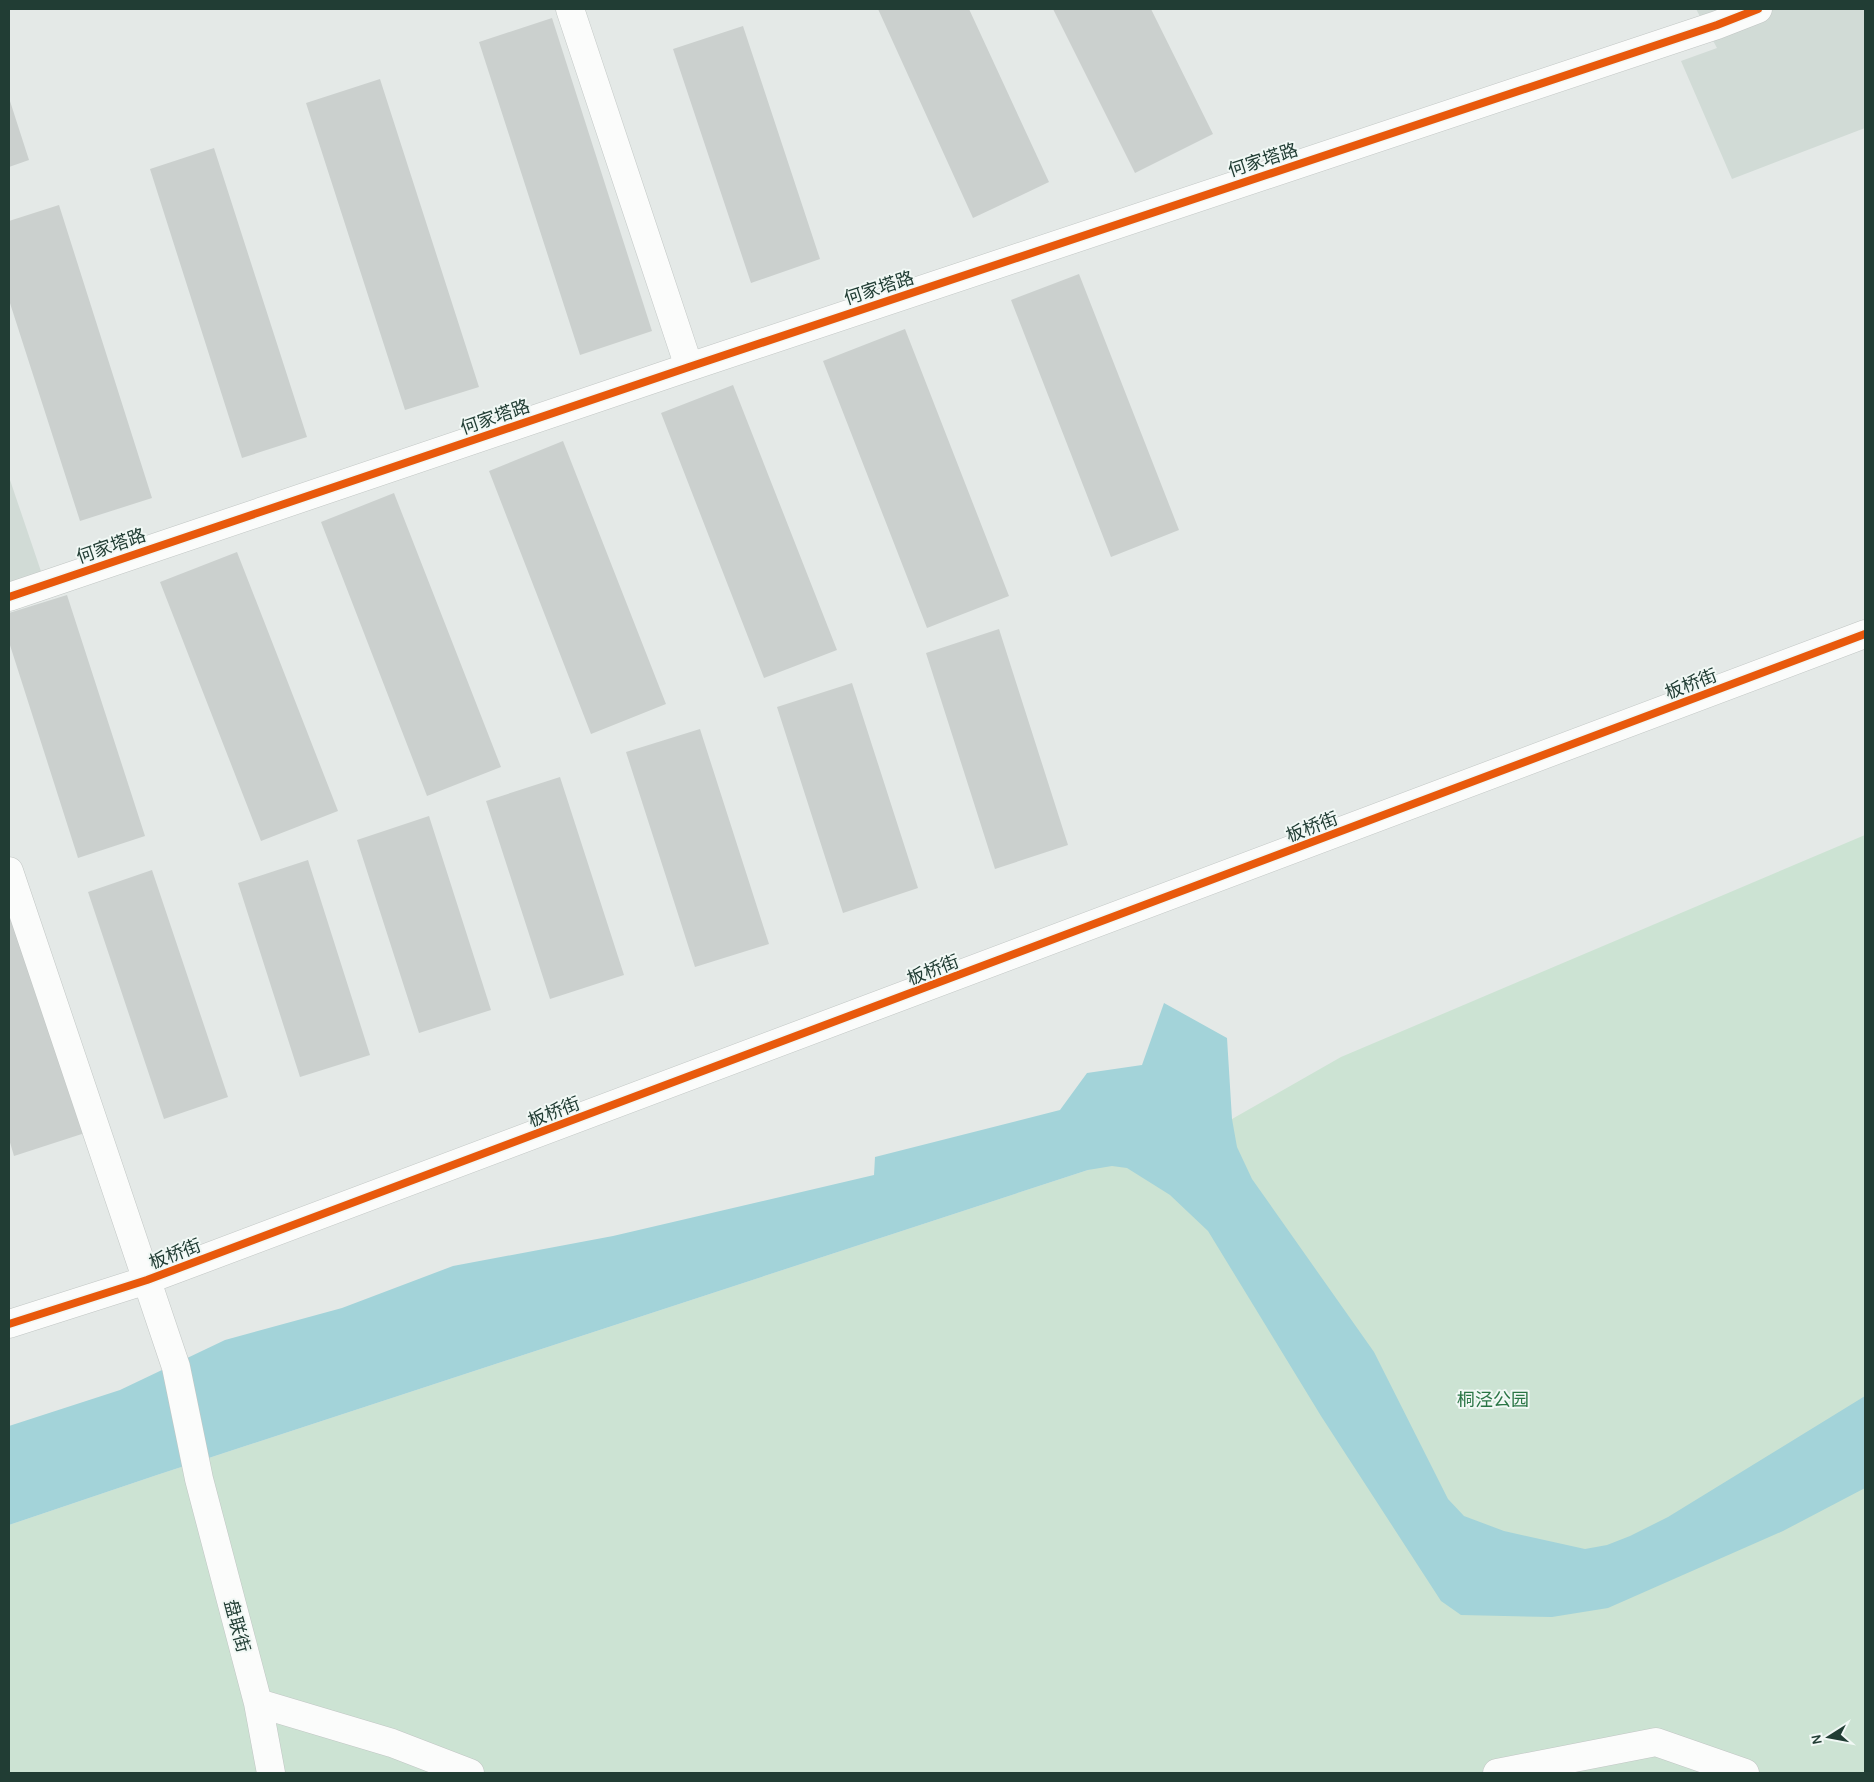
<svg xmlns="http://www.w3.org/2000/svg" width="1874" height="1782" viewBox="0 0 1874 1782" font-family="Karla,'Noto Sans SC',sans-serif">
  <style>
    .built { fill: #d1dbd6 }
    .green { fill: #cce3d3 }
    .water { fill: #a3d3d9 }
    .building { fill: #cbd0ce }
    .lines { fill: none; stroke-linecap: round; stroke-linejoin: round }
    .minor-casing { stroke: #c1c6c4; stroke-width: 29 }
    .minor { stroke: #fbfcfb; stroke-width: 28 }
    .cycleway-casing { stroke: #f1f8f5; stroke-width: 11 }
    .cycleway { stroke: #e8590c; stroke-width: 8 }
    .labels { text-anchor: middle; stroke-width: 4; stroke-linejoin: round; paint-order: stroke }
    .street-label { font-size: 18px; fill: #213d34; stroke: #f1f8f5 }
    .park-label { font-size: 18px; fill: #2a7545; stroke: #f1f8f5 }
  </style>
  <rect width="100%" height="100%" fill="#e4e9e7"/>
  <!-- built -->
  <path class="built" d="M1696 9H1865V128L1732 179 1681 61 1717 48Z
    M9 477 47 589 9 602Z"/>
  <!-- green -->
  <path class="green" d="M1865 835V1773H9V1525L157 1475 1088 1170 1232 1119 1341 1057Z"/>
  <!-- water -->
  <path class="water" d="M1164 1003 1227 1038 1232 1119 1237 1147 1252 1179 1374 1352 1448 1499 1464 1516 1504 1531 1585 1549 1607 1545 1630 1536 1668 1517 1865 1396V1488L1783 1531 1608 1608 1552 1617 1461 1615 1441 1601 1321 1416 1208 1231 1170 1195 1127 1168 1112 1166 1088 1170 157 1475 9 1525V1426L120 1390 225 1340 342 1308 453 1266 613 1236 874 1175 875 1157 1060 1110 1087 1073 1142 1065Z"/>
  <!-- building -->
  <path class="building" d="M878 9H969L1049 182 973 218Z
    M1053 9H1151L1213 134 1135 173Z
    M552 18 652 331 580 355 479 42Z
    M743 26 820 259 751 283 673 49Z
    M380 79 479 387 405 410 306 103Z
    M9 98 29 160 9 167Z
    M214 148 307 437 242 458 150 169Z
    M59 205 152 498 80 521 9 300V221Z
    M1079 274 1179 530 1111 557 1011 300Z
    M905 329 1009 596 927 628 823 361Z
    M733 385 837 650 764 678 661 413Z
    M563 441 666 704 591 734 489 471Z
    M394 493 501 767 427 796 321 522Z
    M237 552 338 811 261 841 160 582Z
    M67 595 145 836 78 858 9 642V613Z
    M999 629 1068 845 995 869 926 653Z
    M852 683 918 888 843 913 777 707Z
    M700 729 769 944 695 967 626 752Z
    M560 777 624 975 550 999 486 801Z
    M429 816 491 1010 419 1033 357 840Z
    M308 860 370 1055 300 1077 238 883Z
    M152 870 228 1097 164 1119 88 892Z
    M9 904 88 1132 14 1156 9 1139Z"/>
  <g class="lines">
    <defs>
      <path id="minor" d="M570 9 689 367
        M9 597 689 367 1717 25 1758 9
        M9 871 176 1367 199 1479 258 1703 271 1773
        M9 1324 147 1280 1865 634
        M258 1703 392 1743 470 1773
        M1497 1773 1656 1742 1745 1773"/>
    </defs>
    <!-- minor casing -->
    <use href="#minor" class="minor-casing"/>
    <!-- minor -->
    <use href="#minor" class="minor"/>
    <defs>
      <path id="cycleway" d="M9 597 689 367 1717 25 1758 9
        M9 1324 147 1280 1865 634"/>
    </defs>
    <!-- cycleway casing -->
    <use href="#cycleway" class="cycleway-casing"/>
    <!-- cycleway -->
    <use href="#cycleway" class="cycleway"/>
  </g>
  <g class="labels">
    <!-- street labels -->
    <g class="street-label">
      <text transform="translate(1263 160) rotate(-18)" y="6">何家塔路</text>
      <text transform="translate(879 288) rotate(-18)" y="6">何家塔路</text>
      <text transform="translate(495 417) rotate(-19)" y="6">何家塔路</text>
      <text transform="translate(111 546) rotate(-19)" y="6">何家塔路</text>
      <text transform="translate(1691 684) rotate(-21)" y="6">板桥街</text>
      <text transform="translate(1312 827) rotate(-21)" y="6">板桥街</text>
      <text transform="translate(933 970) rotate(-21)" y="6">板桥街</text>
      <text transform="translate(554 1112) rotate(-21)" y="6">板桥街</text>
      <text transform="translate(175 1254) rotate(-21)" y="6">板桥街</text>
      <text transform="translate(237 1626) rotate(75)" y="6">盘联街</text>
    </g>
    <!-- park labels -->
    <g class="park-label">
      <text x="1493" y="1406">桐泾公园</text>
    </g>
  </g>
  <!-- border -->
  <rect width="1874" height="1782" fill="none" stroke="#213d34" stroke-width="20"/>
  <!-- north arrow -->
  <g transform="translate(1829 1737) rotate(259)" stroke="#f1f8f5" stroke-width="4" paint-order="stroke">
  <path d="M0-4L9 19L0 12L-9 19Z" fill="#213d34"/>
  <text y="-8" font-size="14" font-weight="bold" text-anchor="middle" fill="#213d34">N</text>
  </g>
</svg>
